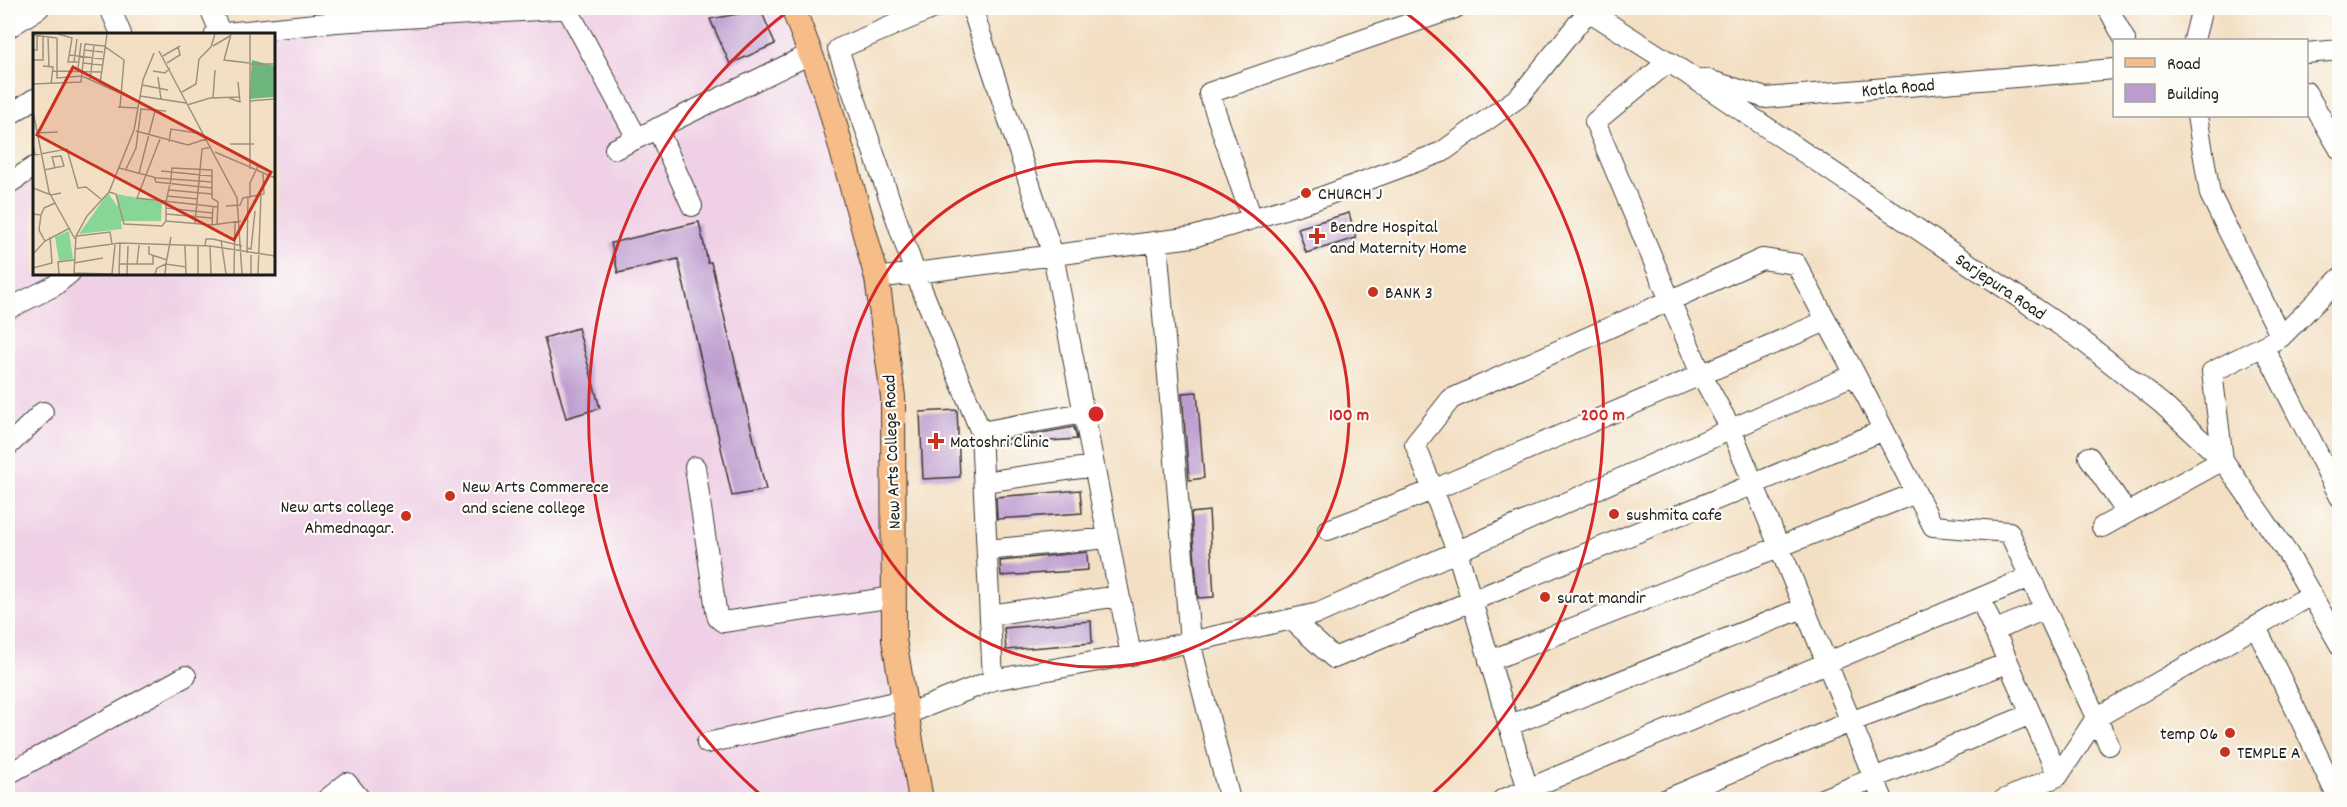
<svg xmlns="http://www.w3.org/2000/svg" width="2347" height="807" viewBox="0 0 2347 807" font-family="Dekko,sans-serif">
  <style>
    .built { fill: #efd0e6 }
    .building { fill: #bd9dd0 }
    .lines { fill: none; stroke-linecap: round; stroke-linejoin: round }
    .minor-casing { stroke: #3c3935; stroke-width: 22 }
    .major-casing { stroke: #3c3935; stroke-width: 26 }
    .minor { stroke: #fff; stroke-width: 20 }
    .major { stroke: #f7bd88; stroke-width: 24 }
    .ring { fill: none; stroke: #d62828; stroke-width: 3 }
    .poi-dot { fill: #c8321e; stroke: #fdfcf7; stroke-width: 2 }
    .labels { text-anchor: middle; stroke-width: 4.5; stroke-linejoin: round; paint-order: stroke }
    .street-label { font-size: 18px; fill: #1c1c1c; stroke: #fdfcf7 }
    .poi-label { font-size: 18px; fill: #1c1c1c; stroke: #fdfcf7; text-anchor: start }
    .inset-road { fill: none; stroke: #9d9180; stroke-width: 1.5 }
    .view { fill: #c8321e; fill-opacity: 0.15; stroke: #c8321e; stroke-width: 3 }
    .inset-edge { fill: none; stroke: #1c1c1c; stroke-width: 3 }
    .centre { fill: #d62828; stroke: #fdfcf7; stroke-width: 3 }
    .ring-label { font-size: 18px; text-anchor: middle; font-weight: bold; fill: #d62828; stroke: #fdfcf7; stroke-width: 4.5; stroke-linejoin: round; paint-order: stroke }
  </style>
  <rect width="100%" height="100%" fill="#fdfcf7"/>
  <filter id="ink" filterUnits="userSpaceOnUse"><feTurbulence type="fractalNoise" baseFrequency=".0167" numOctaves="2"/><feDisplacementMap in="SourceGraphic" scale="12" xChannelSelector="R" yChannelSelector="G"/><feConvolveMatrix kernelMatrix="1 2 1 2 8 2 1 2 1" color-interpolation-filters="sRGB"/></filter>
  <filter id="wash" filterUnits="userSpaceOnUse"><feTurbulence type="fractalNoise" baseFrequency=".008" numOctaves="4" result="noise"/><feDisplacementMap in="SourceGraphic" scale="24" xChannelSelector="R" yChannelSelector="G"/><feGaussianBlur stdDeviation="1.35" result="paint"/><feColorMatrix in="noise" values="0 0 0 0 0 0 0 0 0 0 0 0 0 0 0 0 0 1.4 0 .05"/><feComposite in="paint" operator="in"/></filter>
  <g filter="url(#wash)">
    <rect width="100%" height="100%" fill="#f3dfc3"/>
    <!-- built -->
    <path class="built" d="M573 8H793L877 278 910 799 361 800 347 784 326 800 8 799V180L34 164V273H273V34Z"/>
    <g id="blocks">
      <!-- building -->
      <path class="building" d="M761 10 775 44 730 64 710 19Z
        M1349 213 1356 238 1306 253 1298 228Z
        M699 222 708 263 711 262 766 490 732 496 678 259 618 273 611 243Z
        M578 328 600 408 566 418 544 338Z
        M1197 392 1204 478 1189 480 1182 393Z
        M957 410 960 477 923 479 920 412Z
        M1074 427 1077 439 994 445 993 442Z
        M1080 490 1082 513 997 519 996 497Z
        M1209 511 1214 597 1198 598 1191 513Z
        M1087 552 1088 570 1001 576 1000 561Z
        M1091 621 1092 643 1006 650 1004 628Z"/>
    </g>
  </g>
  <g filter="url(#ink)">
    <use href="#blocks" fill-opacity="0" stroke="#3c3935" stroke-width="1.5"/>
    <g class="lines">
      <defs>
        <path id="minor" d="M110 8 121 34
          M210 8 221 34
          M567 8 637 138
          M934 8 838 49 915 273 981 432 993 680
          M972 8 1053 255 1131 655
          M1584 8 1686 73 2079 338 2161 403 2223 460 2288 554 2340 645
          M2108 8 2125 40
          M8 28 39 8
          M215 34 336 22 573 8
          M2194 40 2202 8
          M2306 53 2340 50
          M1668 62 1595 122 1701 374 1731 429 1883 800
          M1705 79 1766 98 2114 69
          M2306 92 2340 150
          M8 116 34 99
          M2197 116 2210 194 2281 337
          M657 128 692 206
          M615 149 810 54
          M8 184 34 167
          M1252 219 1209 93 1455 8
          M1157 242 1190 642 1230 800
          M877 278 1193 237 1314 200 1442 152 1519 97 1589 10
          M8 309 54 286 70 273
          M2263 346 2340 497
          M1855 374 1933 526 2009 532 2109 745
          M981 432 1083 413
          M8 446 43 412
          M2089 457 2127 513
          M695 467 716 610 718 618 723 622 894 597
          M984 482 1094 466
          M2102 527 2223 460 2212 372 2281 337 2340 278
          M1328 530 1433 490 1826 321
          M987 550 1108 538
          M1980 598 2058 776
          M990 615 1119 596
          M1291 619 1334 658 1884 430
          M2256 627 2339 800
          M1994 631 2045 609
          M1489 661 1916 493
          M907 714 993 680 1131 655 1319 613 1855 374 1796 264 1762 259 1451 399 1415 444 1457 551 1531 800
          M1508 726 1803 608
          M707 743 904 700
          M8 774 186 676
          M326 800 347 783 361 800
          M1502 800 2030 577
          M1665 800 1850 722 2008 663
          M1820 800 2031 714
          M2003 800 2058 776 2096 718 2311 595"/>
        <path id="major" d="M793 8 828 100 877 278 893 397 894 640 921 800"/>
      </defs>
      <!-- minor casing -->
      <use href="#minor" class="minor-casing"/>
      <!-- major casing -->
      <use href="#major" class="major-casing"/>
      <!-- minor -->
      <use href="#minor" class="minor"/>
      <!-- major -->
      <use href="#major" class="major"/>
    </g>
  </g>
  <!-- distance rings -->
  <g class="ring">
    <circle cx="1096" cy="414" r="253"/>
    <path d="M763 797A507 507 0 0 1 791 9M1401 9A507 507 0 0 1 1429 797"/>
  </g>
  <!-- markers -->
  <g class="poi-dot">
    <circle cx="1306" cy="193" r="6"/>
    <path d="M1314 227h6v6h6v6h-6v6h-6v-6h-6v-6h6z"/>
    <circle cx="1373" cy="292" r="6"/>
    <path d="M933 432h6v6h6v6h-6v6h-6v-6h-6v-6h6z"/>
    <circle cx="450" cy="496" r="6"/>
    <circle cx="1614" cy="514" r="6"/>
    <circle cx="406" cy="516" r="6"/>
    <circle cx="1545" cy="597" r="6"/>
    <circle cx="2230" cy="733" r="6"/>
    <circle cx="2225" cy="752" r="6"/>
  </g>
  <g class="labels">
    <!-- street labels -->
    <g class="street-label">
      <text transform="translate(1898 87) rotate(-5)" y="6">Kotla Road</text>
      <text transform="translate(2001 286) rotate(34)" y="6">Sarjepura Road</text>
      <text transform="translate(891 452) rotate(-92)" y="6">New Arts College Road</text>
    </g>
    <!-- poi labels -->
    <g class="poi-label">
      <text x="1318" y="199">CHURCH J</text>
      <text x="1330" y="232">Bendre Hospital<tspan x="1330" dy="21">and Maternity Home</tspan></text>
      <text x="1385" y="298">BANK 3</text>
      <text x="950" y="447">Matoshri Clinic</text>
      <text x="462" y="492">New Arts Commerece<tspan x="462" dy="21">and sciene college</tspan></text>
      <text x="394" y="512" text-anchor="end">New arts college<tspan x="394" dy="21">Ahmednagar.</tspan></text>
      <text x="1626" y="520">sushmita cafe</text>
      <text x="1557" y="603">surat mandir</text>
      <text x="2218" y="739" text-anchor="end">temp 06</text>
      <text x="2237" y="758">TEMPLE A</text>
    </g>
  </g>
  <!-- overview -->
  <g transform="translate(33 33)">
    <rect width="242" height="242" fill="#f3dfc3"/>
    <path d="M75 160 85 174 83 161 129 169 128 188H88L89 196 46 201ZM36 198 40 226 26 228 22 204Z" fill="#87d696"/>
    <path d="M219 27 241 33V64L216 66Z" fill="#6db77f"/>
    <path class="inset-road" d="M25 1 39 5 35 29H45M198 1 191 27 216 30M0 2 24 5M15 3 16 34M24 5V45L49 43 107 69M180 13 197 3M0 17H4V2M51 17 70 19M126 18 204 165 209 241M36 22 70 26M130 23 147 13M0 27H10V3M41 29 44 6M50 30 69 32M134 30 147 22 145 14M217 31H241M10 33 20 34 18 51M45 36 48 10M20 38 68 39M120 38 132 40 137 35M125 44 128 66M57 47 61 12M0 51 48 49 52 11 71 13 91 27 87 74M67 51 74 1M109 52 135 57M149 59 163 51 166 26 178 14 182 1M107 63 153 70M180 65 182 37M196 65 207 69 205 49M216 68 242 66M154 72 177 65 207 64M85 74 104 75M0 78 16 159 42 206M103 98 155 112 173 106M3 100 25 99M127 106 104 165 185 174M136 109 138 96 170 101M197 111H221M0 112 2 122 34 116 45 155 53 154 68 166M182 119 242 145M86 135 124 145 138 146 179 149V137L139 135 138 146 133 169V188M93 136 103 115 108 76 133 78M217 136V1M11 137 31 133 28 123 19 124 22 135M128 138 179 143M106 140 122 78M121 144 123 149 179 155M179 149V165L185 169 184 191M0 155 18 162 28 160M136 157 179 161M76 159 83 161 91 191 129 193 133 188 179 192 208 188M134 163 165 166M217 165V150L225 133M193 173 207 172 210 165 231 161 230 141M133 175 179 180M0 181 8 182 11 175 22 170M133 181 179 185M8 182 6 197 12 208M162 190 169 116 178 114M179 192 180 173M44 203 77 199 79 211M188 207 193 241M172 212 173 206H180L209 213M116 213V221L134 227M152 213 153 241M165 213V241M177 213 178 241M214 215 218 216 222 178M42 216 87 210 177 213 242 223M214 220 215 165M0 221 12 208 37 195M218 222V241M41 230 70 225M87 231H120V222M104 231 106 212M0 235 19 230 17 204M41 240 79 241 82 212M26 241 25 229 41 227M41 241 43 203 54 183 76 159 101 97 110 47 121 20M86 241 87 210M94 241 95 213M122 241 124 235 133 231 138 204M132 241 133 231 153 234M201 241 202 188M225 241 228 161"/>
    <path class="view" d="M40 34 238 139 201 207 4 102Z"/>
    <rect width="242" height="242" class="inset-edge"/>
  </g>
  <circle cx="1096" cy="414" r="9" class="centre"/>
  <g class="ring-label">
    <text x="1349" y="420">100 m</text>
    <text x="1603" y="420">200 m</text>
  </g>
  <!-- margin -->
  <rect width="2347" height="807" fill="none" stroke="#fdfcf7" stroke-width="30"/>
  <!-- legend -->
  <rect x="2113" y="39" width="195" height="78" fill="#fdfcf7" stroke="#a3a29f" stroke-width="1.5"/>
  <rect x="2125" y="58" width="30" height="9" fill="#f7bd88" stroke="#a3a29f" stroke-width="1.5"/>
  <text x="2167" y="69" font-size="18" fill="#1c1c1c">Road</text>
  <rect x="2125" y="84" width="30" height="18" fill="#bd9dd0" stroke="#a3a29f" stroke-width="1.5"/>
  <text x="2167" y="99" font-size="18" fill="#1c1c1c">Building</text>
</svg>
